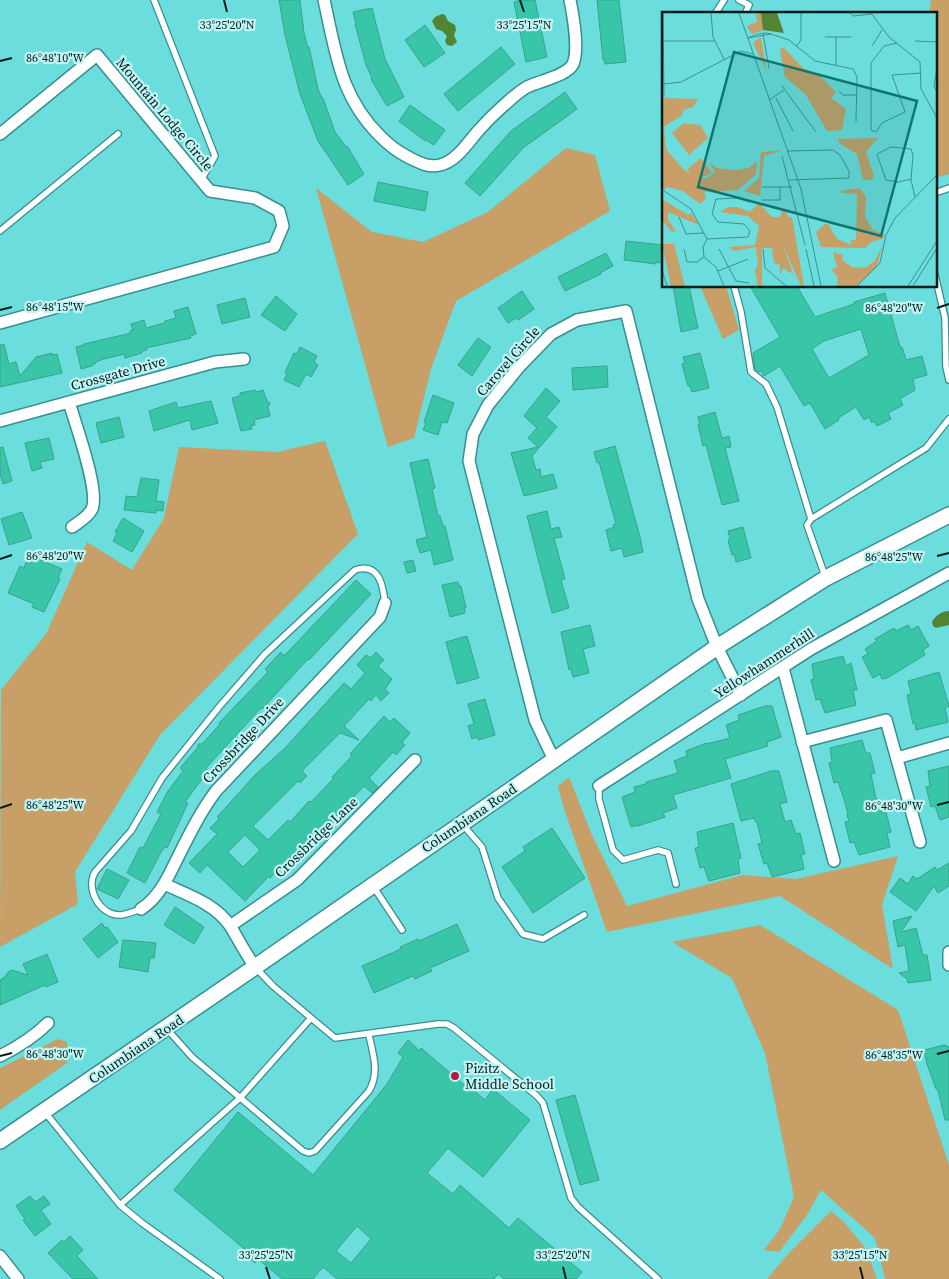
<svg xmlns="http://www.w3.org/2000/svg" width="949" height="1279" viewBox="0 0 949 1279" font-family="'Source Serif 4',serif">
  <style>
    .green { fill: #c79f67 }
    .water { fill: #528433 }
    .building { fill: #39c5a7; stroke: #39a38c; fill-rule: evenodd }
    .lines { fill: none; stroke-linecap: round; stroke-linejoin: round }
    .service-casing { stroke: #388f8f; stroke-width: 8 }
    .minor-casing { stroke: #388f8f; stroke-width: 14 }
    .secondary-casing { stroke: #388f8f; stroke-width: 18 }
    .service { stroke: #fff; stroke-width: 5.5 }
    .minor { stroke: #fff; stroke-width: 11 }
    .secondary { stroke: #fff; stroke-width: 15 }
    .ticks { fill: none; stroke: #031c1c; stroke-width: 2 }
    .poi-dot { fill: #b01c3e; stroke: #c1f4f3; stroke-width: 2 }
    .labels { text-anchor: middle; stroke-width: 4.5; stroke-linejoin: round; paint-order: stroke }
    .street-label { font-size: 14px; fill: #031c1c; stroke: #c1f4f3 }
    .poi-label { font-size: 14px; fill: #031c1c; stroke: #c1f4f3; text-anchor: start }
    .inset-road { fill: none; stroke: #41908f; stroke-width: 1 }
    .view { fill: #0f766e; fill-opacity: 0.15; stroke: #0f766e; stroke-width: 2.5 }
    .inset-edge { fill: none; stroke: #031c1c; stroke-width: 2.5 }
    .ticks-label { font-size: 12px; text-anchor: middle; fill: #031c1c; stroke: #c1f4f3; stroke-width: 4.5; stroke-linejoin: round; paint-order: stroke }
  </style>
  <rect width="100%" height="100%" fill="#6bdddc"/>
  <!-- green -->
  <path class="green" d="M931 0H949V174L935 178V14H929Z
    M566 148 595 155 610 211 456 301 431 369 414 438 388 447 316 188 372 232 423 242 488 212Z
    M700 286H726L739 330 723 339Z
    M325 441 358 534 160 735 75 872 78 904 0 947 1 690 46 634 87 542 132 570 164 518 179 447 277 452Z
    M569 777 591 833 627 906 743 875 796 879 898 856 882 905 893 969 780 896 607 932 565 812 558 786Z
    M760 925 898 1010 949 1165V1279H885L875 1238 821 1190 807 1215 779 1252 764 1250 780 1229 794 1197 765 1053 732 978 672 942Z
    M58 1039 67 1042V1063L0 1110V1068Z
    M831 1211 844 1222 866 1249 877 1279H767L788 1254Z"/>
  <!-- water -->
  <path class="water" d="M442 14 445 15 448 21 455 25 456 30 454 35 457 42 452 46 447 45 445 41 447 36 442 31 436 29 432 21 435 17Z
    M949 611V625L936 628 933 626 932 622C936 615 942 611 949 611Z"/>
  <!-- building -->
  <path class="building" d="M279 0H300L304 33 308 48 309 47 318 89 322 98H323L335 132 346 147 347 146 364 174 348 185 318 141 300 94 285 35Z
    M521 0H535L547 57 526 62 514 2Z
    M597 0H619L626 62 605 64 604 59 603 60Z
    M372 8 385 59 404 97 387 106 371 79 372 78 366 65 355 24H356L353 12Z
    M425 25 445 53 424 67 405 40Z
    M501 47 515 64 458 111 444 94Z
    M565 92 577 109 523 148 480 196 465 183 511 131Z
    M410 105 445 130 434 145 426 140 425 141 399 121Z
    M378 182 428 192 425 211 374 201Z
    M626 241 663 245 662 263 656 262V264L624 260Z
    M606 253 613 266 600 273 601 274 565 291 558 277Z
    M673 286H689L698 328 681 332Z
    M750 286H797L815 317 854 304V302L885 293 900 347H902L906 360 922 356 927 375 913 379 915 390 900 399 903 405 888 413 891 419 877 426 874 421 872 423 869 417 864 420 856 407 838 418 839 420 825 429 810 403 804 406 780 366 764 376 761 371 759 372 755 369 753 353 780 337ZM861 329 869 355 829 378 812 349 824 341Z
    M522 291 534 309 518 320 516 318 508 323 498 308Z
    M276 296 297 314 285 331 261 315Z
    M245 298 250 317 222 324 217 305Z
    M188 307 196 334 190 336 191 338 146 348 147 350 141 351 142 353 125 358 124 354 104 359 96 362V363L92 366 81 369 76 347 84 345V344L131 333 130 331 133 330 131 324 144 320 146 328 165 323V321L176 318 174 311Z
    M478 338 491 347 472 376 458 365Z
    M4 344 9 364 16 362 20 376 36 357 52 353V355L57 354 62 373 0 387V345Z
    M300 347 317 356 314 362 318 365 311 377 306 374 299 387 284 380 287 374 285 372 294 353 297 354Z
    M700 353 709 388 692 392 690 386H688L682 364 685 363 683 357Z
    M607 366 608 387 573 390 572 368Z
    M546 388 560 401 546 417 557 427 532 456 536 470 540 469 541 477 553 474 557 488 524 496 511 453 538 447 528 438 537 428 524 416Z
    M255 390 256 392 263 390 267 401 270 403 268 407 270 416 254 420 255 425 251 426 252 429 241 431 232 398 240 396V393Z
    M433 395 454 403 447 423 442 422 438 435 423 430 426 423 424 422Z
    M211 401 218 423 192 430 190 420 154 431 149 411 176 402 178 408Z
    M715 412 722 438 729 436 731 447 725 448 739 501 722 505 708 453 706 445 703 446 698 425H700L698 417Z
    M119 417 124 437 101 443 96 423Z
    M49 438 54 459 40 462 42 468 32 471 25 443Z
    M615 446 640 537 643 552 624 557 622 548 611 551 606 530 614 527 613 525 616 524 599 462 597 463 594 452Z
    M3 447 12 481 3 484 0 474V448Z
    M428 459 435 488 432 489 438 516H440L443 526H445L453 560 434 565 431 550 420 553 416 540 427 537 410 463Z
    M141 478 159 480 156 501 164 502 163 511 156 510V513L124 510 126 496 137 497Z
    M547 511 551 529 559 527 562 537 554 538 565 579 561 580 569 608 552 613 527 516Z
    M22 512 32 538 9 545 1 519Z
    M123 518 144 531 132 552 113 541 117 533 115 532Z
    M743 527 751 558 736 562 734 554 732 555 728 540 730 539 728 531Z
    M29 555 62 569 58 578 60 579 44 612 32 607 34 604 8 593 20 566 24 568Z
    M413 560 416 571 407 573 404 562Z
    M356 580 371 594 309 660 308 659 262 709 261 708 206 768 207 769 204 774 205 775 185 802 188 803 167 848 165 847 161 852 145 883 127 873 140 847 143 848 161 814 157 812 168 791 183 771 180 768 198 747V744H202L220 724 219 723 268 672 265 669 281 652 284 656Z
    M458 582 459 586H461L466 608H464L465 613 450 617 442 585Z
    M590 625 595 646 583 649 589 673 573 677 571 669 569 670 561 632Z
    M908 625 911 630 918 626 929 646 923 650 925 655 887 678 882 679 880 674 873 678 862 657 868 654 865 649 877 641 875 639 894 628 896 631Z
    M467 636 479 678 457 684 446 642Z
    M376 652 384 660 378 666 392 679 385 689 389 693 381 701 376 695 371 701 369 699 344 726 359 740 340 733 302 771 307 776 300 783 298 781 253 826 268 840 288 820 290 822 309 801 311 802 334 778 332 777 352 756 350 754 384 716 390 722 394 718 410 733 402 742 405 745 396 755 393 752 369 778 378 787 372 793 364 786 302 853 301 851 279 872 277 870 270 878 269 876 245 901 207 865 200 873 189 863 217 834 210 828 219 819 217 817 255 775 286 747 344 683 351 689 365 673 357 665 366 655 371 658ZM245 835 260 850 243 867 228 852Z
    M843 656 846 666 851 663 857 690H853L856 705 825 713 820 699 816 700 811 680 814 679 812 664Z
    M939 672 949 706 945 708 948 722 916 730 915 723 913 724 907 695 911 694 908 681Z
    M485 699 495 735 478 740V737L472 739 468 726 474 724 468 704Z
    M765 706H772L781 737 767 742 768 746 725 759 731 778 673 795 677 808 663 813 665 817 638 826V825L631 827 622 797 635 792 634 787 646 784V782L678 773 674 761 687 756 686 751 706 743V744L730 738 726 725 739 720 738 715Z
    M862 740 866 753H870L875 773 871 774 876 799H878L882 813 886 812 891 832 887 833 890 847 859 855 854 842 850 843 845 822 849 821 847 815 848 814 843 796 838 782 834 783 829 763 832 762 830 748Z
    M949 766V817L940 820 935 806 931 807 926 787 930 786 928 771Z
    M771 771H779L787 802 780 804 785 822 791 820 796 834 800 833 805 854 801 855 804 869 772 877 767 863 764 864 758 844 762 843 757 822H756L754 818 741 821 731 784Z
    M733 823 741 858 738 859 740 873 709 881 704 867 700 868 695 848 699 847 697 832Z
    M552 828 585 878 533 913 502 867 525 851 523 847Z
    M949 863V886L938 893 934 886 916 911 890 892 900 878 908 884 913 876 917 879 935 867 937 870Z
    M107 869 129 880 118 899 97 889Z
    M175 907 204 927 194 944 164 925Z
    M912 916 901 932 916 928 923 955H927L931 980 908 983 907 979 899 973 909 971 905 945 898 947 893 921Z
    M102 923 105 928 107 927 118 942 98 958 83 939Z
    M457 924 469 951 430 968 432 971 415 979 413 976 374 993 362 966 401 949 400 947 418 939 419 941Z
    M123 940 156 943 154 958H150L148 972 119 967Z
    M47 954 58 982 46 987 45 985 0 1005V980L5 977 8 972 12 970 28 975 23 964Z
    M408 1040 420 1051 421 1048 469 1089 470 1087 485 1100 493 1089 530 1120 483 1177 448 1148 427 1173 453 1194 460 1185 509 1228 518 1218 582 1272 576 1279H504L498 1274 494 1279H337L323 1267 313 1279H282L258 1259 255 1263 246 1255 248 1252 174 1190 238 1112 313 1175 387 1084 403 1057 398 1053ZM357 1226 371 1239 351 1263 336 1251Z
    M944 1045 949 1047V1120H945L938 1090 936 1089 927 1064 924 1050Z
    M575 1095 599 1180 580 1185 556 1100Z
    M30 1196 35 1202 44 1196 50 1204 41 1210 51 1224 35 1236 23 1220 25 1219 16 1206Z
    M70 1236 83 1250 77 1256 98 1279H73L48 1253 62 1240 64 1242Z"/>
  <g class="lines">
    <defs>
      <path id="service" d="M154 0 215 156 201 180
        M739 0 749 5 745 14
        M715 14 724 0
        M935 193 949 188
        M0 231 118 134
        M935 275 945 318 946 367 949 380
        M734 286 741 312 751 372 766 384 777 407 811 519
        M825 576 807 525 811 519 926 448 949 419
        M599 786V799L613 850 623 860 658 850 668 853 676 884
        M463 825 482 847 498 898 523 934 543 939 584 915
        M373 886 402 930
        M141 909C135 911 128 914 121 915 100 916 85 889 95 872L131 831 162 778 219 707 265 654 355 570C379 562 383 585 385 603
        M255 967 273 986 335 1038 438 1024H447L454 1028 537 1096 543 1103 571 1198 578 1207 658 1279
        M166 1028 192 1057 303 1151 309 1153 315 1151 369 1091C380 1072 373 1055 369 1035
        M44 1111 120 1205 142 1223 220 1279
        M120 1205 240 1098 311 1018"/>
      <path id="minor" d="M324 0C336 53 340 97 381 137 389 145 398 152 408 157 418 162 428 168 440 165 457 161 468 142 479 130 486 122 494 114 503 106 510 100 518 92 527 87 539 81 567 76 573 64 579 50 573 15 570 0
        M0 134 97 55 210 191 255 198 279 211 283 226 274 247 0 323
        M69 402C75 423 100 491 92 509 88 517 79 522 72 527
        M0 421 215 362 244 359
        M783 668 834 861
        M802 742 886 720 920 842
        M897 758 949 743
        M554 760 535 720 469 461 473 434 488 405 519 367 551 334 577 320 626 311 698 599 717 647 741 695
        M599 786 811 649 949 573
        M164 884C188 895 216 904 231 927 239 941 246 954 255 967
        M141 909C160 897 169 875 179 855 190 833 201 811 216 791L380 617 385 603
        M230 926 297 880 415 760
        M949 952V965
        M0 1056C18 1047 33 1038 48 1023
        M0 1256 18 1279"/>
      <path id="secondary" d="M0 1141 255 967 717 647 826 578 949 515"/>
    </defs>
    <!-- service casing -->
    <use href="#service" class="service-casing"/>
    <!-- minor casing -->
    <use href="#minor" class="minor-casing"/>
    <!-- secondary casing -->
    <use href="#secondary" class="secondary-casing"/>
    <!-- service -->
    <use href="#service" class="service"/>
    <!-- minor -->
    <use href="#minor" class="minor"/>
    <!-- secondary -->
    <use href="#secondary" class="secondary"/>
  </g>
  <!-- ticks -->
  <path class="ticks" d="M224 0 227 12M520 0 524 12M0 61 12 58M937 308 949 304M0 310 12 307M937 556 949 553M0 559 12 555M937 805 949 802M0 808 12 804M937 1054 949 1051M0 1056 12 1053M266 1267 270 1279M563 1267 566 1279M860 1267 863 1279"/>
  <!-- markers -->
  <circle class="poi-dot" cx="455" cy="1076" r="5"/>
  <g class="labels">
    <!-- street labels -->
    <g class="street-label">
      <text transform="translate(165 114) rotate(50)" y="5">Mountain Lodge Circle</text>
      <text transform="translate(508 361) rotate(-49)" y="5">Carovel Circle</text>
      <text transform="translate(118 373) rotate(-15)" y="5">Crossgate Drive</text>
      <text transform="translate(764 663) rotate(-33)" y="5">Yellowhammerhill</text>
      <text transform="translate(243 740) rotate(-47)" y="5">Crossbridge Drive</text>
      <text transform="translate(469 818) rotate(-34)" y="5">Columbiana Road</text>
      <text transform="translate(316 837) rotate(-44)" y="5">Crossbridge Lane</text>
      <text transform="translate(136 1049) rotate(-34)" y="5">Columbiana Road</text>
    </g>
    <!-- poi labels -->
    <g class="poi-label">
      <text x="465" y="1073">Pizitz<tspan x="465" dy="16">Middle School</tspan></text>
    </g>
  </g>
  <!-- overview -->
  <g transform="translate(662 12)">
    <rect width="275" height="275" fill="#6bdddc"/>
    <path d="M94 1H99L101 18 90 22 85 14 95 10ZM99 25 104 57V58L91 31ZM121 35 141 56 156 62 174 80 169 86 184 97 180 118 165 119 144 83 123 65 118 38ZM0 86 36 87 31 95 21 98 20 103 2 115 4 137 22 158 29 162 25 157 39 146 50 161 38 166H45L53 160 47 150 54 156 75 158 87 156 95 149 94 162 76 178 42 180 44 186 38 192 21 179 5 175 0 180ZM22 111 38 113 46 126 27 143 10 121ZM216 126 204 140 212 164 210 168H201L195 142 177 131 176 127ZM121 138 102 144 98 184 82 179 97 166 99 140ZM197 176 204 184 203 205 211 218 223 223 221 227 209 230 203 236 159 235 154 220 163 212H166L175 227 190 233 188 229 194 227 195 182 180 181 179 179ZM0 187 26 203 29 201 37 213 6 200V208L14 219 10 220 0 208ZM97 191 110 205H118L120 199H124L126 205H130L142 274H139L121 233 131 262 121 256 118 263V253L112 251 110 236H100V274H96L93 259 96 252 94 235 72 239 67 235 93 233 97 214 86 204 58 200 66 195H75L88 200ZM0 232H12L23 274H9ZM221 232 215 254 194 274H171L176 273 175 264 169 258 175 255 171 240 181 243 180 248 190 255 203 256 213 249Z" fill="#c79f67"/>
    <path d="M99 1H115L122 21 101 18Z" fill="#528433"/>
    <path class="inset-road" d="M1 1 2 85M49 1 51 25 62 47M77 1 139 177 159 274M188 1 191 4 210 2M209 1 227 25 258 50 259 77 275 106M96 22 104 21 109 22 86 26ZM101 22 107 56M109 22 127 28 153 49 191 57 195 65 194 110M163 25H189M174 25V54M2 29H53M253 29 275 30M235 31 222 34 209 51V118L214 120 220 111 243 100 230 63 259 61M210 34 220 18M134 35 139 28V1M275 56 272 74 275 80M2 72 19 70 79 39 91 42M120 74 154 120M177 79 181 83H195M114 86 131 119M107 88 122 78M125 139 171 138 178 143 187 159V166L127 168M120 144 143 233M249 167 236 170 224 168 215 142 229 135 249 137 251 143 249 168 253 185M100 175H130M2 179 29 197 45 227M100 188H118V175M17 205 24 222 42 221M45 227 86 225 88 219 82 212 56 210 50 202 54 187 76 186 87 190M45 227 41 235 42 245 54 255 62 274M22 237 25 250H35L42 245M57 237 74 269 87 271M101 237 103 256 124 274M144 237 152 274M0 258 5 274M56 259 86 247M195 274 218 251 224 223 233 206 275 163M246 274 275 229M251 274 275 236"/>
    <path class="view" d="M72 40 255 89 219 224 36 175Z"/>
    <rect width="275" height="275" class="inset-edge"/>
  </g>
  <g class="ticks-label">
    <text x="227" y="29">33°25'20"N</text>
    <text x="524" y="29">33°25'15"N</text>
    <text x="55" y="62">86°48'10"W</text>
    <text x="55" y="311">86°48'15"W</text>
    <text x="894" y="312">86°48'20"W</text>
    <text x="55" y="560">86°48'20"W</text>
    <text x="894" y="561">86°48'25"W</text>
    <text x="55" y="809">86°48'25"W</text>
    <text x="894" y="810">86°48'30"W</text>
    <text x="55" y="1058">86°48'30"W</text>
    <text x="894" y="1059">86°48'35"W</text>
    <text x="266" y="1259">33°25'25"N</text>
    <text x="563" y="1259">33°25'20"N</text>
    <text x="860" y="1259">33°25'15"N</text>
  </g>
</svg>
